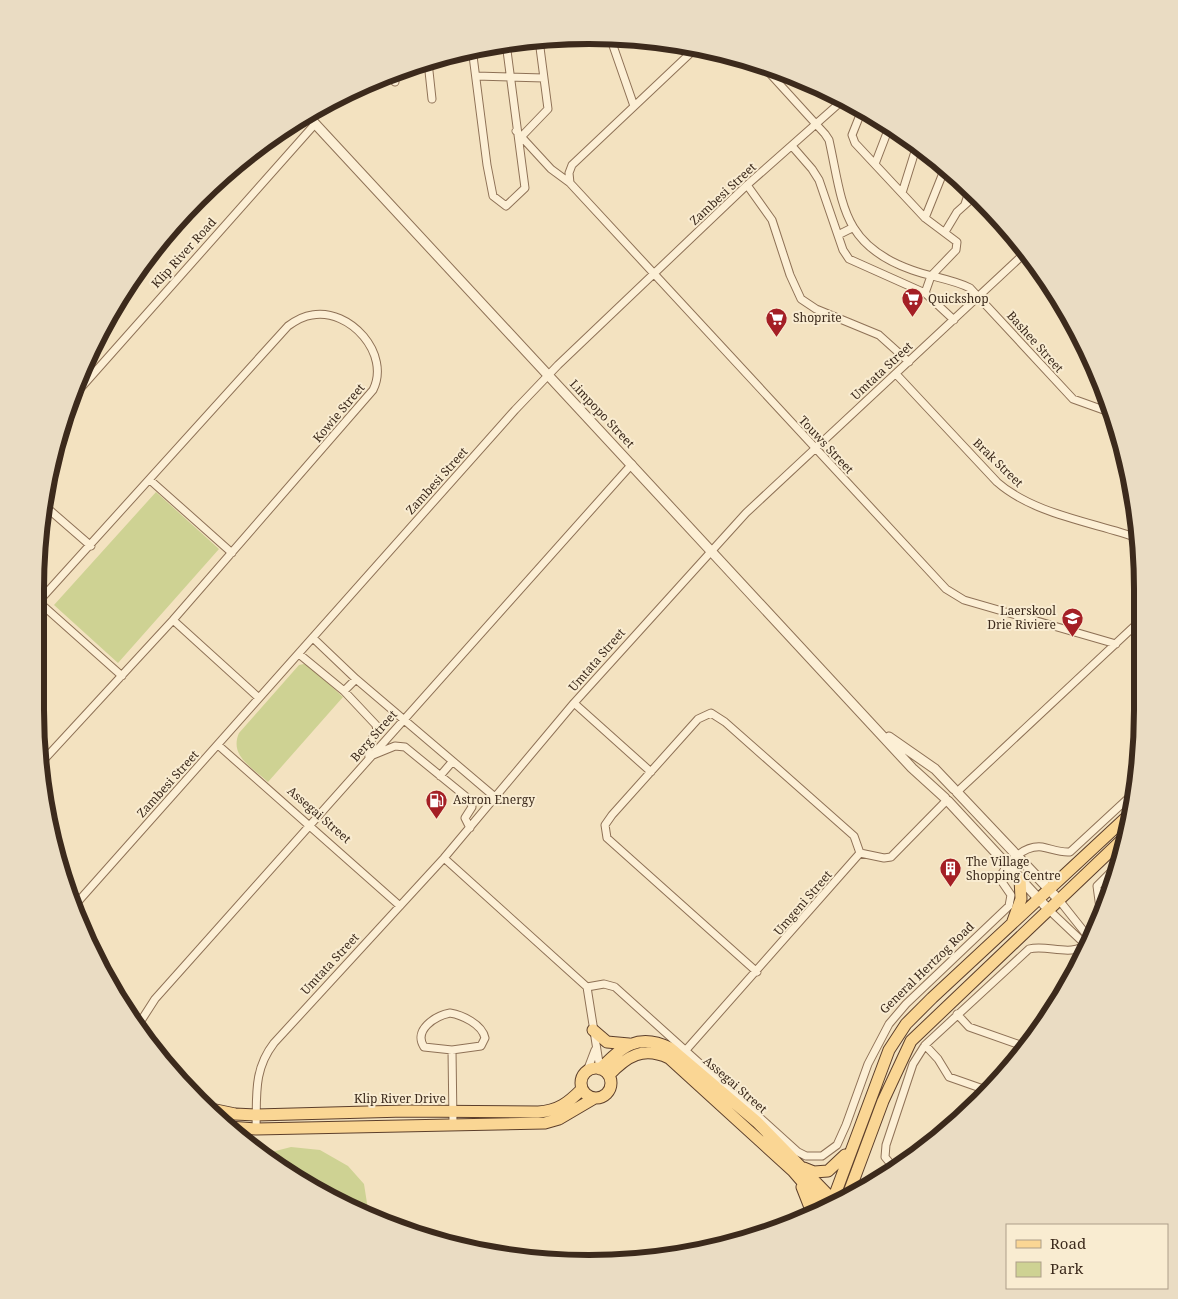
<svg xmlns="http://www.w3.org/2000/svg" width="1178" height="1299" viewBox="0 0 1178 1299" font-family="'Noto Serif',serif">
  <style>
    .green { fill: #ced293 }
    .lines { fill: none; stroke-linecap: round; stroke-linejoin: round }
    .minor-casing { stroke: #8e7156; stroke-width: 9 }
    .tertiary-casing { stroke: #8e7156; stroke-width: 11 }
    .primary-casing { stroke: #5c3f2b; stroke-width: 13 }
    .minor { stroke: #fcefd5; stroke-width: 7 }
    .tertiary { stroke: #fcefd5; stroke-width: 9 }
    .primary { stroke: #fad694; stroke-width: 11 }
    .labels { text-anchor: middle; stroke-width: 4; stroke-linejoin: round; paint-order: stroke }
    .street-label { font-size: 12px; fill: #3c2a1c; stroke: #f9ecd1 }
    .poi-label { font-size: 12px; fill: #3c2a1c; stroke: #f9ecd1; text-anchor: start }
    .rim { fill: none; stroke: #3c2a1c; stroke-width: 6 }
  </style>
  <rect width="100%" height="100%" fill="#f3e2c0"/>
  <!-- green -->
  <path class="green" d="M156 492 219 549 118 663 54 605Z
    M304 664 308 665 343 697 268 782C252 767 229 756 239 733L299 665Z
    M291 1147 320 1150 348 1166 364 1184 369 1216 344 1207 260 1155Z"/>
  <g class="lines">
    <defs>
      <path id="minor" d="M610 37 634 106
        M472 48 487 165 493 196 506 206 525 188 506 43
        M428 62 432 99
        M763 66 825 134 829 140C843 203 841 245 912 270 931 277 952 279 970 288L1073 399 1112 413
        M394 72 395 82
        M476 76 544 78
        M860 115 852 135 855 143 925 218 957 242 956 250 931 276 925 293
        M516 131 551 169 570 183 946 589 964 600 1116 644
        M522 136 548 109 539 40
        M792 146 812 169 819 180 843 250 849 259 925 293 954 320
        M875 164 890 125
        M570 183 569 173 572 165 698 46
        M747 185 772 220 790 275 801 299 816 309 879 335 909 362
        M902 193 917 145
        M965 204 970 189
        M925 218 945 168
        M945 232 957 212 977 194
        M838 235 852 228
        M896 374 997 482C1033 514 1092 522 1138 538
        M71 399 315 124
        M150 480 232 553
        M45 506 91 546
        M40 600 288 326C295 321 303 316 312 315 350 308 391 354 373 390L173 620 40 764
        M40 603 122 676
        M173 620 259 698
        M313 638 356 679 496 798
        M299 654 344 691 376 725 377 731 368 745 369 758
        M344 691 356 679
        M574 703 651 772
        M218 745 400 906
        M373 755 395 746 405 747 470 800 472 807 465 818 470 828
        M440 776 452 762
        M957 792 1142 619
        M444 858 587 987 600 1069
        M1059 900 1090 939
        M75 905 515 410 558 365 747 185 843 100
        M1049 910 1087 946
        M1101 916 1097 886 1119 864
        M757 972 607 838 605 825 612 815 698 719 711 713 725 722 854 836 860 853
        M587 987 604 984 615 987 798 1152 806 1156H822L837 1145 846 1125 868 1064 889 1024 906 1004 1009 906 1011 895 1000 879C1005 863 1024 845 1042 847 1052 849 1061 853 1070 852L1136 791
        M450 1013C462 1015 482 1024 485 1038L481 1046 452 1050 424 1047C413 1030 435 1016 450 1013Z
        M957 1014 969 1027 1026 1047
        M137 1027 155 999 632 464
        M925 1045 938 1059 949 1077 989 1091
        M452 1050 453 1123
        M686 1050 860 853 884 858 891 857 947 800
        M587 1071 595 1050
        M256 1129C257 1096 253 1070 274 1043L444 858 574 703 746 513 1026 252
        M894 1168 885 1157 886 1145 913 1064 925 1045 1029 949C1048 944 1071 958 1089 943"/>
      <path id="tertiary" d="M307 115 912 768 945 798
        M889 737 935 769 954 789
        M957 792 1059 900
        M948 801 1049 910"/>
      <path id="primary" d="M1013 921 1021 899 1020 878
        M593 1030 607 1042 629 1044
        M581 1083a15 15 0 1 1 30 0a15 15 0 1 1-30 0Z
        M600 1069C622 1047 638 1032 670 1048L757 1122 835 1202
        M609 1075C627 1056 643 1046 669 1058L793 1171 825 1208
        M211 1109 235 1114 256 1115 405 1111 538 1112C558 1111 568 1103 582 1089
        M229 1127 256 1129 545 1123 559 1119 593 1099
        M804 1168 814 1172 828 1171 845 1155
        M802 1187 813 1215
        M848 1195 883 1101 911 1041 1125 837
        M831 1205 889 1050 906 1024 932 998 1131 813"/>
    </defs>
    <!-- minor casing -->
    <use href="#minor" class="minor-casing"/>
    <!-- tertiary casing -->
    <use href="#tertiary" class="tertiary-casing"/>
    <!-- primary casing -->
    <use href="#primary" class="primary-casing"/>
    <!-- minor -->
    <use href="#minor" class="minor"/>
    <!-- tertiary -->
    <use href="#tertiary" class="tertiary"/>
    <!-- primary -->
    <use href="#primary" class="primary"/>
  </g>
  <!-- icons -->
  <defs>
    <symbol id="supermarket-pin" viewBox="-11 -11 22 30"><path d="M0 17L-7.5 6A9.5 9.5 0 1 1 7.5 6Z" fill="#a41f25" stroke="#f9ecd1"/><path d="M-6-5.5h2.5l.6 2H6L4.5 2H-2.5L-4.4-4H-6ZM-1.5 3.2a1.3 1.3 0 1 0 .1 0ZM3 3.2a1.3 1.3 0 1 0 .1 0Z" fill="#fff"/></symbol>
    <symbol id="school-pin" viewBox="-11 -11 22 30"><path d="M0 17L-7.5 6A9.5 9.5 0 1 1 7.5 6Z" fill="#a41f25" stroke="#f9ecd1"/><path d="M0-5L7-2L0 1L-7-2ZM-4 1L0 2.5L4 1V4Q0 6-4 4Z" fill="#fff"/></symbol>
    <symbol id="fuel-pin" viewBox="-11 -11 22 30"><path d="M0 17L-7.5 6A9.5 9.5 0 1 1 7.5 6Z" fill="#a41f25" stroke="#f9ecd1"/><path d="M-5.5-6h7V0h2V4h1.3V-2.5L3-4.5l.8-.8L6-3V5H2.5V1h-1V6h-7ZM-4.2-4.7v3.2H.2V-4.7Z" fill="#fff"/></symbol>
    <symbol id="building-pin" viewBox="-11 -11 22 30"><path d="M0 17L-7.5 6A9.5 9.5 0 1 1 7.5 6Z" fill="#a41f25" stroke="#f9ecd1"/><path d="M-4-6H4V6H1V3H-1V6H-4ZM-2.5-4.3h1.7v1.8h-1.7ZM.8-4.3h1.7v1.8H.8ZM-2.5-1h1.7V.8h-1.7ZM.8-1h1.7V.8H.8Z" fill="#fff"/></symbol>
  </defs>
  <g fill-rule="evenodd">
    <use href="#supermarket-pin" x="900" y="286" width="25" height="34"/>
    <use href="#supermarket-pin" x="764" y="306" width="25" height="34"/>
    <use href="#school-pin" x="1060" y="606" width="25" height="34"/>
    <use href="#fuel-pin" x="424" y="788" width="25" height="34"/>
    <use href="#building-pin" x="938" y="856" width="25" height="34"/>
  </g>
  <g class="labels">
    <!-- street labels -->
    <g class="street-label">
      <text transform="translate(723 194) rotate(-43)" y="4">Zambesi Street</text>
      <text transform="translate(184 253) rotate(-48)" y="4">Klip River Road</text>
      <text transform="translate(1035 342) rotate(48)" y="4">Bashee Street</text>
      <text transform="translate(882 371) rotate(-43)" y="4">Umtata Street</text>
      <text transform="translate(339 413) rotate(-50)" y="4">Kowie Street</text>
      <text transform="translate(602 414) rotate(47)" y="4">Limpopo Street</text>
      <text transform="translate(826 445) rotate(47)" y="4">Touws Street</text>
      <text transform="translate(998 463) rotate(44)" y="4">Brak Street</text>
      <text transform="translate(437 481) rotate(-48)" y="4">Zambesi Street</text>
      <text transform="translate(597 660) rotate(-49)" y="4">Umtata Street</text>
      <text transform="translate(374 736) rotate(-49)" y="4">Berg Street</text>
      <text transform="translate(168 784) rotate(-48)" y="4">Zambesi Street</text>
      <text transform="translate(319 815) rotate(41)" y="4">Assegai Street</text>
      <text transform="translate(803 903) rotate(-49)" y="4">Umgeni Street</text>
      <text transform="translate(330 964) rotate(-47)" y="4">Umtata Street</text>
      <text transform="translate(927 968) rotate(-44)" y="4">General Hertzog Road</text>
      <text transform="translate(735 1085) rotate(41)" y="4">Assegai Street</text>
      <text x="400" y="1103">Klip River Drive</text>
    </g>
    <!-- poi labels -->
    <g class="poi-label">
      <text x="928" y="303">Quickshop</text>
      <text x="793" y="322">Shoprite</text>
      <text x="1056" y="615" text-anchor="end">Laerskool<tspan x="1056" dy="14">Drie Riviere</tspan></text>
      <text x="453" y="804">Astron Energy</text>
      <text x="966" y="866">The Village<tspan x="966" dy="14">Shopping Centre</tspan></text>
    </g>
  </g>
  <!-- crop -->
  <path d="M0 0H1178V1299H0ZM589 44H589A545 545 0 0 1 1134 589V710A545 545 0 0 1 589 1255H589A545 545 0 0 1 44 710V589A545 545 0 0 1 589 44Z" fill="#eadcc3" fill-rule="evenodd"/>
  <path class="rim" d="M589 44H589A545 545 0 0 1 1134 589V710A545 545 0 0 1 589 1255H589A545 545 0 0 1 44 710V589A545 545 0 0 1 589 44Z"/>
  <!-- legend -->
  <rect x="1006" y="1224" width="162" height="65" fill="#f9ecd1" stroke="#ad9e89"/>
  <rect x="1016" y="1240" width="25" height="8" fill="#fad694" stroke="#ad9e89"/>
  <text x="1050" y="1249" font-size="15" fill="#3c2a1c">Road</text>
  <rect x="1016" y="1262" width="25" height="15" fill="#ced293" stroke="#ad9e89"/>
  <text x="1050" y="1274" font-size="15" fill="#3c2a1c">Park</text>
</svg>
